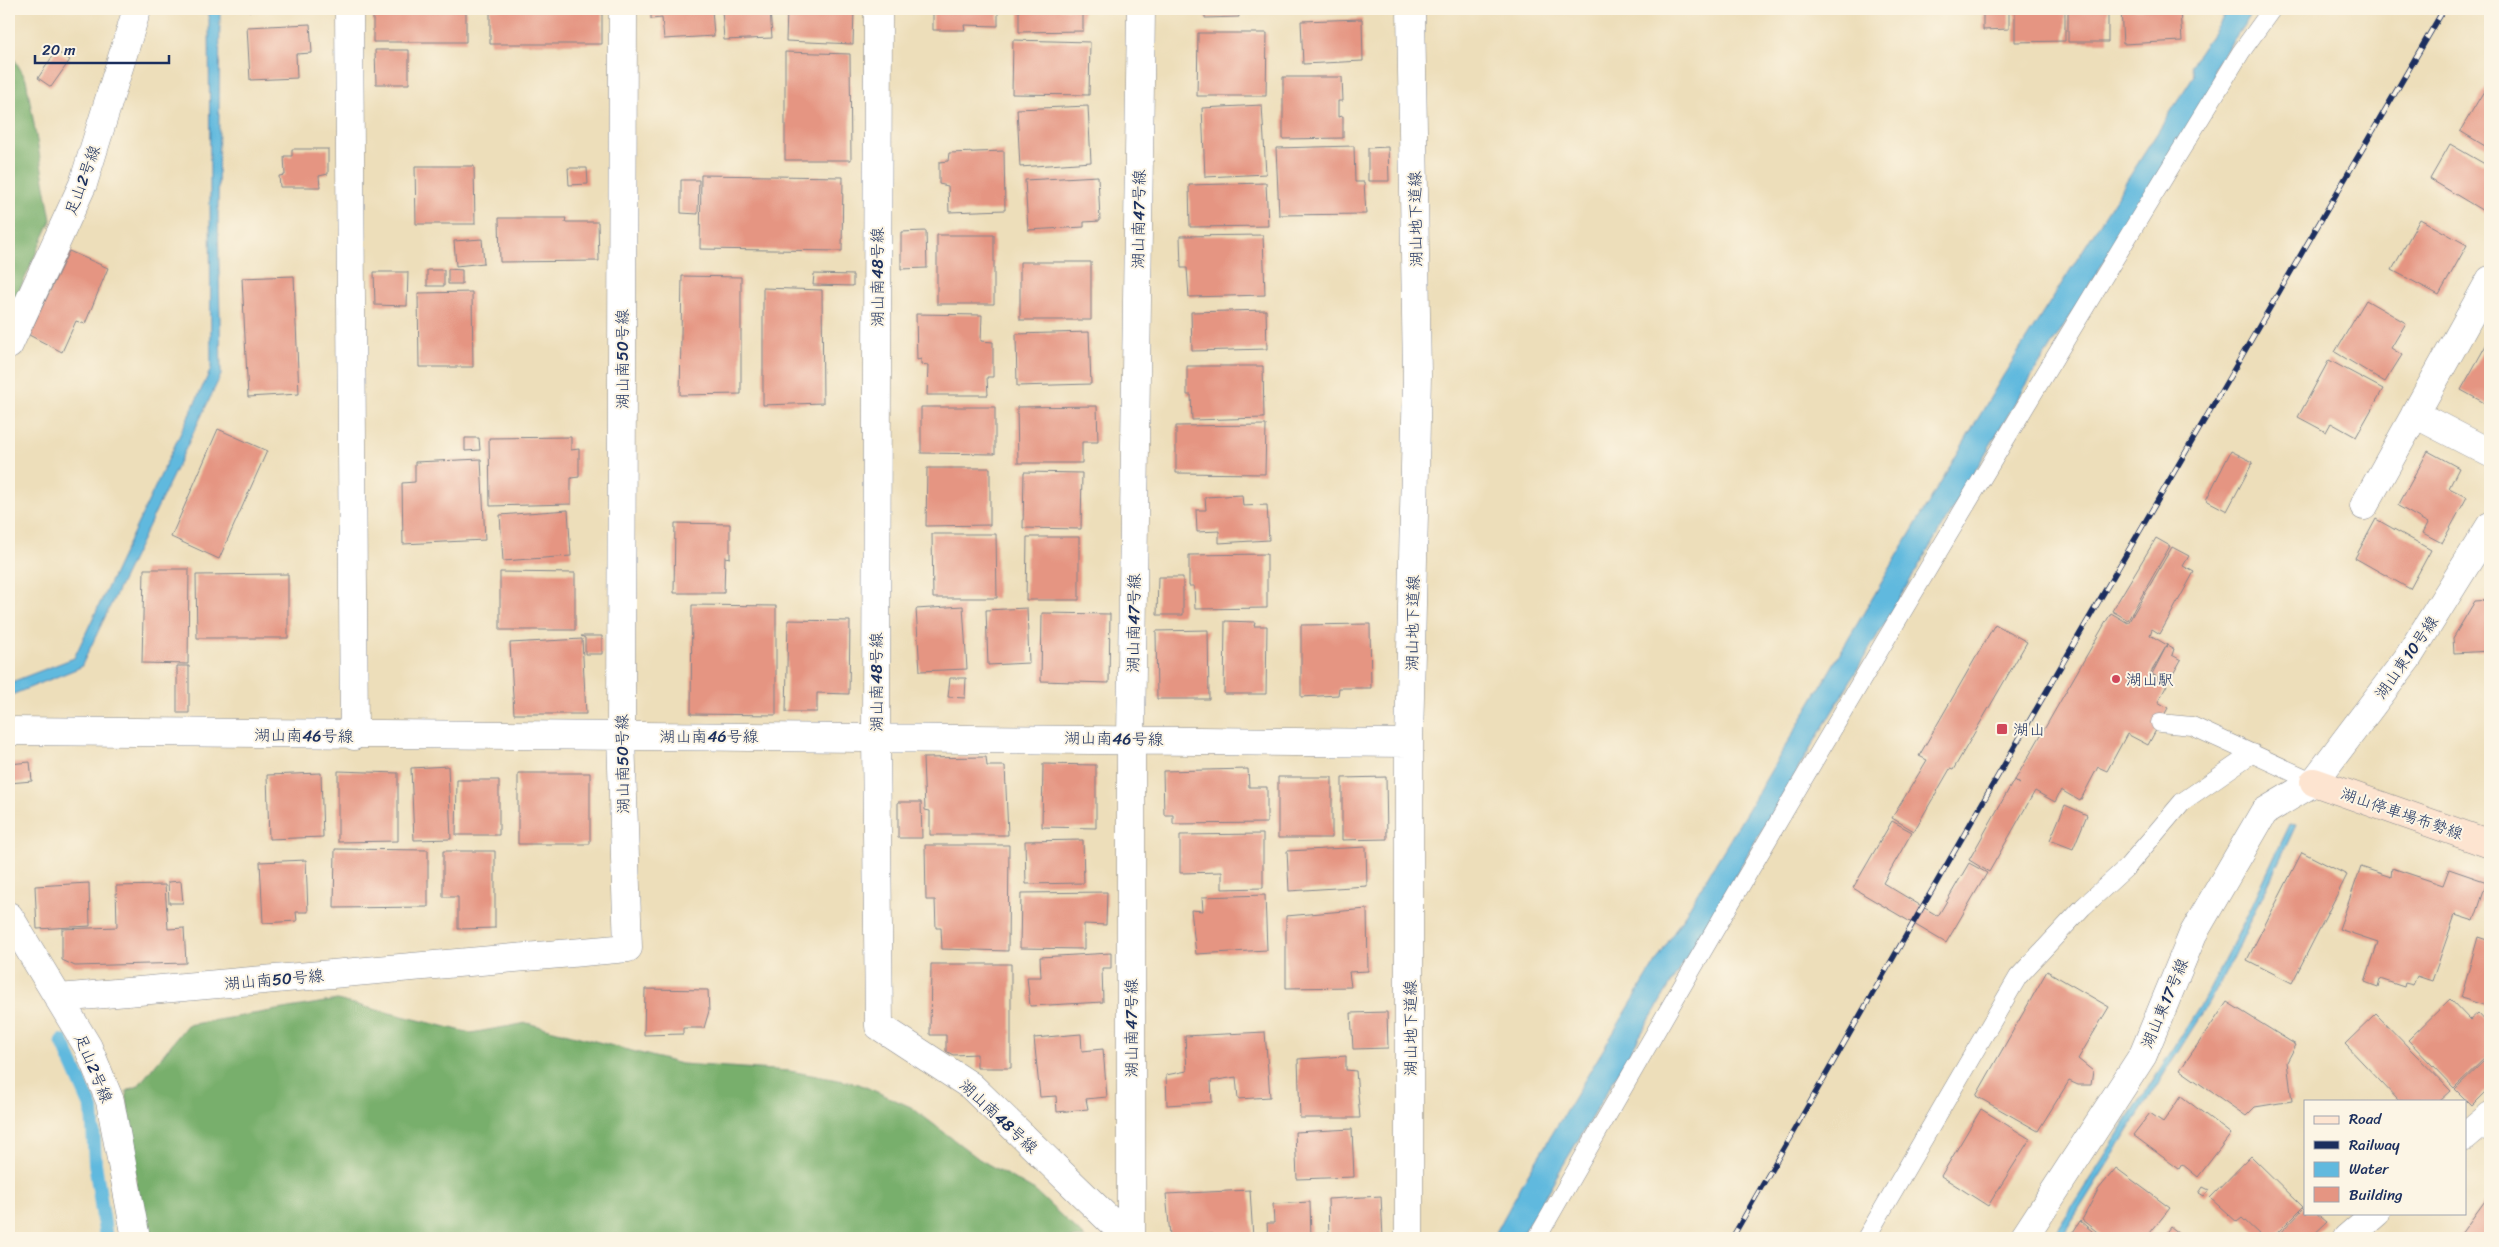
<svg xmlns="http://www.w3.org/2000/svg" width="2499" height="1247" viewBox="0 0 2499 1247" font-family="Sriracha,'Klee One',sans-serif">
  <style>
    .forest { fill: #78af6c; stroke: #4a6f65 }
    .water { fill: #61b9de; stroke: #3e749e }
    .lines { fill: none; stroke-linecap: round; stroke-linejoin: round }
    .stream { stroke: #61b9de; stroke-width: 14 }
    .building { fill: #e59582 }
    .service-casing { stroke: #84868c; stroke-width: 19 }
    .minor-casing { stroke: #84868c; stroke-width: 29 }
    .secondary-casing { stroke: #84868c; stroke-width: 29 }
    .service { stroke: #fff; stroke-width: 18 }
    .minor { stroke: #fff; stroke-width: 28 }
    .secondary { stroke: #fde4d0; stroke-width: 28 }
    .rail-casing { stroke: #1b2f5e; stroke-width: 5.5 }
    .rail { stroke: #fcf5e5; stroke-width: 4; stroke-dasharray: 11; stroke-linecap: butt }
    .poi-dot { fill: #d1495b; stroke: #fcf5e5; stroke-width: 2 }
    .labels { text-anchor: middle; stroke-width: 4; stroke-linejoin: round; paint-order: stroke }
    .street-label { font-size: 16px; fill: #1b2f5e; stroke: #fcf5e5 }
    .poi-label { font-size: 16px; fill: #1b2f5e; stroke: #fcf5e5; text-anchor: start }
  </style>
  <rect width="100%" height="100%" fill="#fcf5e5"/>
  <filter id="ink" filterUnits="userSpaceOnUse"><feTurbulence type="fractalNoise" baseFrequency=".02" numOctaves="2"/><feDisplacementMap in="SourceGraphic" scale="10" xChannelSelector="R" yChannelSelector="G"/><feConvolveMatrix kernelMatrix="1 2 1 2 8 2 1 2 1" color-interpolation-filters="sRGB"/></filter>
  <filter id="wash" filterUnits="userSpaceOnUse"><feTurbulence type="fractalNoise" baseFrequency=".0096" numOctaves="4" result="noise"/><feDisplacementMap in="SourceGraphic" scale="20" xChannelSelector="R" yChannelSelector="G"/><feGaussianBlur stdDeviation="1.12" result="paint"/><feColorMatrix in="noise" values="0 0 0 0 0 0 0 0 0 0 0 0 0 0 0 0 0 1.4 0 .05"/><feComposite in="paint" operator="in"/></filter>
  <g filter="url(#wash)">
    <rect width="100%" height="100%" fill="#eddeba"/>
    <!-- forest -->
    <path class="forest" d="M9 50 26 79 51 220 9 314Z
      M337 1000 471 1033 527 1023 681 1064 790 1071 859 1084 911 1107 979 1159 1035 1191 1085 1238H157L141 1220 126 1091 138 1086 187 1025Z"/>
    <!-- water -->
    <path class="water" d="M209 9H220L218 213 221 375 81 667 9 696V683L74 658 211 369Z
      M2229 9H2255L2214 68V87L2020 395 1520 1238H1493L1525 1179 1749 808 2003 376 2194 75 2191 65Z
      M2290 824 2296 825 2232 961 2208 1004 2061 1238H2052L2202 1003 2243 924Z"/>
    <g class="lines">
      <!-- stream -->
      <path class="stream" d="M62 1041 92 1109 95 1163 106 1238"/>
    </g>
    <g id="blocks">
      <!-- building -->
      <path class="building" d="M249 9H272V10L249 11Z
        M390 9H466V42H373V15L390 14Z
        M490 9H602V44H490Z
        M651 9H712L714 36 664 39 662 18 651 19Z
        M722 9H770L772 38 724 40Z
        M787 9H854L853 44 786 41Z
        M933 9H998V26L964 25 965 30H933Z
        M1019 9H1083V31L1019 32Z
        M1205 9H1238L1239 17 1205 18Z
        M1983 9H2009V29L1983 30Z
        M2015 9H2065V41L2015 42Z
        M2068 9H2108V42H2068Z
        M2121 9H2180L2182 41 2123 44Z
        M1362 19 1363 61 1303 64 1301 21Z
        M310 24 312 53 296 54 297 78 250 80 247 27Z
        M1198 33H1267L1266 96H1197Z
        M1013 40 1090 42 1089 95 1012 94Z
        M375 50H409V84H376Z
        M56 51 70 60 51 87 38 78Z
        M785 52 850 54 851 160H785Z
        M1283 77H1342L1343 101H1338V117L1343 116V138L1283 139Z
        M2487 86 2490 88V149L2460 131Z
        M1262 105 1266 174 1205 177 1202 108Z
        M1088 106 1091 162 1020 167 1017 109Z
        M2450 144 2490 167V215L2430 179Z
        M1354 146 1355 182H1364L1366 214 1279 215 1276 148Z
        M1388 147 1389 181H1368V148Z
        M292 149H328V174L319 176 320 187H280L279 176 285 175 284 156H292Z
        M1004 151 1005 210 949 212 948 186 939 184V162L948 161 949 153Z
        M415 166H474L475 224H416Z
        M568 168H587L588 184 569 185Z
        M701 175 843 177 842 251 700 249Z
        M1098 176 1100 221 1084 222V227L1028 230 1025 180Z
        M681 180H699L698 214 681 213Z
        M1266 183 1268 226 1190 227 1189 185Z
        M499 218H566L565 222H598L599 261 500 262Z
        M2420 219 2467 245 2439 295 2392 270Z
        M926 231 927 268 901 269V232Z
        M937 235H994V304H937Z
        M1263 235 1265 295 1189 297 1187 268H1181L1180 236Z
        M482 239 484 263 456 266 454 241Z
        M69 251 108 268 85 324 76 321 62 352 29 335Z
        M1020 262H1091V320H1020Z
        M448 269 462 270V284H448Z
        M427 270H444V286H427Z
        M374 272H408L407 306 375 305Z
        M814 274 853 275V286L813 285Z
        M294 276 299 394 248 397 242 278Z
        M682 276 741 277V394L680 395Z
        M763 288 822 290 823 403 763 405Z
        M472 292 473 367H419L418 293Z
        M2366 300 2406 323 2391 348 2402 355 2385 382 2335 352Z
        M1266 310 1267 349 1192 351 1191 312Z
        M916 314 982 315 981 341 993 342V377H987L988 395H927L928 365 921 364V359L917 360Z
        M1089 332 1091 384 1017 386 1016 334Z
        M2490 338V406L2461 390Z
        M2329 360 2383 389 2356 437 2331 423 2326 432 2298 417Z
        M1187 366H1263L1264 418 1192 420 1191 395H1187Z
        M1097 406 1098 442H1082V463H1018L1017 407Z
        M921 407H995V454L921 453Z
        M1266 425 1265 474 1176 473V426Z
        M218 429 267 451 219 559 171 537Z
        M571 437V450L579 449V477L571 478V504L490 506 489 438Z
        M465 438H479L480 450 465 451Z
        M2231 451 2253 462 2227 511 2206 500Z
        M2428 451 2459 468 2449 488 2467 497 2442 543 2423 533 2428 523 2398 506Z
        M481 459 485 540 403 544 402 483 415 482V462Z
        M927 468H990V525L926 526Z
        M1024 472 1082 473 1081 529 1023 528Z
        M1242 495 1243 506 1267 505 1269 540 1219 543V531L1197 532 1196 510H1206L1205 497Z
        M568 510 571 556 503 561 500 515Z
        M2376 519 2431 550 2410 589 2355 558Z
        M675 523 730 524V558L725 557 724 593H674Z
        M932 534H996L997 598H933Z
        M1027 537H1079V600H1026Z
        M2156 538 2170 546 2128 620 2112 611Z
        M2172 547 2189 556 2183 566 2194 572 2160 634 2152 629 2150 635 2167 645 2150 674 2167 685 2158 702 2168 708 2148 745 2127 734 2107 771 2098 767 2080 801 2061 790 2055 802 2035 791 1989 872 1969 860 2014 780 2020 784 2015 780 2111 613 2128 623Z
        M1267 554V608L1195 609 1194 586H1189V555Z
        M144 569H189L188 664 142 663Z
        M500 572 575 573V630H500Z
        M288 574V638H197L196 575Z
        M1158 577H1183V615H1157Z
        M2490 600V651L2454 653 2453 638 2475 601Z
        M692 605 776 606V715L691 714Z
        M963 606 967 669 920 671 916 609Z
        M1027 608 1029 663 988 665 986 610Z
        M1042 613 1110 614 1109 683 1041 681Z
        M788 620 850 621 849 694 817 693V712H786Z
        M1225 621 1255 622 1254 626H1267L1266 694H1224Z
        M1370 624 1371 688H1339L1338 695 1301 697V625Z
        M1995 624 2027 642 1953 770 1950 769 1914 831 1892 818 1927 760 1919 756Z
        M1208 630 1209 699H1157L1156 631Z
        M581 636H602V654H585V638Z
        M582 639 586 714H514L510 643Z
        M2167 645 2174 649 2172 655 2181 660 2168 683 2152 674Z
        M177 666H189V713H177Z
        M950 678H966L965 698 948 697Z
        M986 757 987 766H1005L1008 835H930V811L925 810 923 758Z
        M30 762 32 781 9 783V764Z
        M1043 764 1096 765V828L1042 827Z
        M448 766 451 839 414 840 411 768Z
        M1248 769 1249 787H1267V823L1173 824V815H1164L1163 771Z
        M338 771 398 773V841L338 842Z
        M321 773 323 837 269 839 267 775Z
        M518 773H590V844H518Z
        M1278 777H1332V838H1278Z
        M1386 777 1387 839 1342 840V778Z
        M457 780H499V835H456Z
        M898 802H921L922 838H898Z
        M2065 805 2087 815 2073 849 2050 840Z
        M1892 821 1912 832 1883 883 1938 916 1969 863 1987 873 1946 943 1853 888Z
        M1263 834V888L1222 889V872L1180 873V835Z
        M1083 840 1084 883 1026 884 1025 841Z
        M925 845H1009L1008 951 942 949 941 928H936L935 900H926Z
        M1366 847 1367 886 1289 891 1287 851Z
        M335 849 428 850V907L334 908Z
        M443 851H495V928L458 929V897H443Z
        M2302 852 2347 875 2292 983 2247 960Z
        M306 860 308 912H296L297 921 263 923 260 862Z
        M2361 867 2391 877 2392 868 2443 885 2449 869 2487 882 2474 921 2455 915 2432 981 2417 976 2413 985 2405 983 2404 987 2380 979 2378 987 2365 982 2378 942 2339 929Z
        M181 881 183 903H169L168 882Z
        M89 883 90 926 37 929 35 886Z
        M165 885 168 929 184 928 186 963 75 966 62 960V929L117 927 116 886Z
        M1107 892 1106 925 1084 924V949L1020 948 1021 893Z
        M1265 895 1267 950 1196 954 1191 910 1203 911 1202 897Z
        M1367 909 1368 971 1349 972 1351 987 1286 988V916Z
        M2478 937 2490 941V1007L2461 998Z
        M1111 953V968H1102L1103 1002 1030 1006 1027 977H1041L1040 957Z
        M931 964H1011V1068H977V1054L953 1055 946 1051V1035H930Z
        M2047 971 2109 1007 2078 1059 2093 1071 2091 1085H2078L2069 1081 2038 1131 1976 1096Z
        M645 989 708 990 709 1011 704 1028H683V1034L644 1035Z
        M2450 999 2470 1020 2478 1013 2490 1026V1053L2454 1088 2408 1040Z
        M2227 1002 2296 1045 2287 1062 2292 1101 2255 1107 2246 1116 2180 1070Z
        M1387 1012 1388 1048 1353 1049 1351 1013Z
        M2376 1014 2451 1091 2440 1101H2399L2345 1044Z
        M1265 1032 1270 1097 1238 1099 1236 1077 1211 1081 1212 1102 1167 1105 1166 1075 1187 1071 1185 1036Z
        M1081 1034 1082 1051 1103 1049 1107 1097 1086 1099 1088 1109 1057 1112 1056 1096 1040 1097 1034 1038Z
        M1346 1056V1070L1356 1071 1360 1118H1300L1298 1059Z
        M2485 1060 2490 1065V1088L2472 1106 2455 1089Z
        M2181 1096 2231 1134 2198 1177 2182 1164 2179 1169 2133 1135 2150 1113 2163 1122Z
        M1981 1109 2030 1139 1988 1206 1941 1176Z
        M1352 1129 1354 1177 1297 1179 1295 1132Z
        M2251 1156 2303 1207 2272 1238H2263L2242 1218 2237 1222 2210 1198Z
        M2116 1168 2170 1208 2146 1238H2105L2082 1220 2098 1190Z
        M2203 1187 2209 1190 2204 1196 2199 1193Z
        M1250 1190 1253 1238H1214L1213 1234 1170 1235 1166 1194Z
        M2490 1194V1238H2458Z
        M1381 1196 1383 1238H1329L1328 1199Z
        M1310 1202 1311 1238H1268L1267 1223H1274L1273 1204Z
        M2305 1207V1213H2316L2327 1222 2310 1238H2275Z
        M2080 1221 2098 1236 2096 1238 2070 1237Z
        M2171 1227 2186 1238H2163Z"/>
    </g>
  </g>
  <g filter="url(#ink)">
    <use href="#blocks" fill-opacity="0" stroke="#84868c" stroke-width="1"/>
    <g class="lines">
      <defs>
        <path id="service" d="M2160 723 2192 726 2314 782
          M1537 1238C1765 839 2000 444 2241 52L2272 9
          M1866 1238 2018 977 2083 907 2127 867 2182 802 2253 753"/>
        <path id="minor" d="M349 9 354 736
          M878 9 876 736 879 1026 971 1086 1128 1238
          M9 345 83 184 137 9
          M2415 414 2490 453
          M2364 506 2490 280
          M9 731C476 738 942 735 1409 743
          M9 916 88 1047 110 1101 136 1238
          M59 998 628 948 621 737 623 9
          M2465 1137 2490 1116
          M1131 1238V738L1141 9
          M1409 1238V743L1417 375 1411 9
          M2024 1238 2143 1055 2193 934 2264 812 2314 782 2407 659 2490 526
          M2347 1238 2376 1213"/>
        <path id="secondary" d="M2314 782 2490 844"/>
      </defs>
      <!-- service casing -->
      <use href="#service" class="service-casing"/>
      <!-- minor casing -->
      <use href="#minor" class="minor-casing"/>
      <!-- secondary casing -->
      <use href="#secondary" class="secondary-casing"/>
      <!-- service -->
      <use href="#service" class="service"/>
      <!-- minor -->
      <use href="#minor" class="minor"/>
      <!-- secondary -->
      <use href="#secondary" class="secondary"/>
      <defs>
        <path id="rail" d="M1732 1238 2057 673 2444 9"/>
      </defs>
      <!-- rail casing -->
      <use href="#rail" class="rail-casing"/>
      <!-- rail -->
      <use href="#rail" class="rail"/>
    </g>
  </g>
  <!-- markers -->
  <g class="poi-dot">
    <circle cx="2116" cy="679" r="5"/>
    <rect x="1996" y="723" width="12" height="12" rx="2.5"/>
  </g>
  <g class="labels">
    <!-- street labels -->
    <g class="street-label">
      <text transform="translate(82 180) rotate(-70)" y="6">足山2号線</text>
      <text transform="translate(1138 219) rotate(-89)" y="6">湖山南47号線</text>
      <text transform="translate(1415 219) rotate(-91)" y="6">湖山地下道線</text>
      <text transform="translate(877 277) rotate(-90)" y="6">湖山南48号線</text>
      <text transform="translate(622 359) rotate(-90)" y="6">湖山南50号線</text>
      <text transform="translate(1133 623) rotate(-89)" y="6">湖山南47号線</text>
      <text transform="translate(1412 623) rotate(-89)" y="6">湖山地下道線</text>
      <text transform="translate(2406 657) rotate(-55)" y="6">湖山東10号線</text>
      <text transform="translate(876 682) rotate(-90)" y="6">湖山南48号線</text>
      <text transform="translate(304 735) rotate(1)" y="6">湖山南46号線</text>
      <text x="709" y="742">湖山南46号線</text>
      <text transform="translate(1114 738) rotate(1)" y="6">湖山南46号線</text>
      <text transform="translate(622 764) rotate(-91)" y="6">湖山南50号線</text>
      <text transform="translate(2402 813) rotate(19)" y="6">湖山停車場布勢線</text>
      <text transform="translate(274 979) rotate(-5)" y="6">湖山南50号線</text>
      <text transform="translate(2164 1003) rotate(-67)" y="6">湖山東17号線</text>
      <text transform="translate(1131 1028) rotate(-90)" y="6">湖山南47号線</text>
      <text transform="translate(1410 1028) rotate(-90)" y="6">湖山地下道線</text>
      <text transform="translate(94 1068) rotate(67)" y="6">足山2号線</text>
      <text transform="translate(999 1116) rotate(43)" y="6">湖山南48号線</text>
    </g>
    <!-- poi labels -->
    <g class="poi-label">
      <text x="2126" y="685">湖山駅</text>
      <text x="2013" y="735">湖山</text>
    </g>
  </g>
  <!-- margin -->
  <rect width="2499" height="1247" fill="none" stroke="#fcf5e5" stroke-width="30"/>
  <!-- legend -->
  <rect x="2304" y="1100" width="162" height="115" fill="#fcf5e5" stroke="#a2a6af"/>
  <rect x="2314" y="1116" width="25" height="8" fill="#fde4d0" stroke="#a2a6af"/>
  <text x="2349" y="1124" font-size="15" fill="#1b2f5e">Road</text>
  <rect x="2314" y="1141" width="25" height="8" fill="#1b2f5e" stroke="#a2a6af"/>
  <text x="2349" y="1150" font-size="15" fill="#1b2f5e">Railway</text>
  <rect x="2314" y="1162" width="25" height="15" fill="#61b9de" stroke="#a2a6af"/>
  <text x="2349" y="1174" font-size="15" fill="#1b2f5e">Water</text>
  <rect x="2314" y="1187" width="25" height="15" fill="#e59582" stroke="#a2a6af"/>
  <text x="2349" y="1200" font-size="15" fill="#1b2f5e">Building</text>
  <!-- scale -->
  <path d="M35 55v8h134v-8" fill="none" stroke="#1b2f5e" stroke-width="2.5"/>
  <text x="42" y="55" font-size="15" fill="#1b2f5e" stroke="#fcf5e5" stroke-width="4" paint-order="stroke">20 m</text>
</svg>
